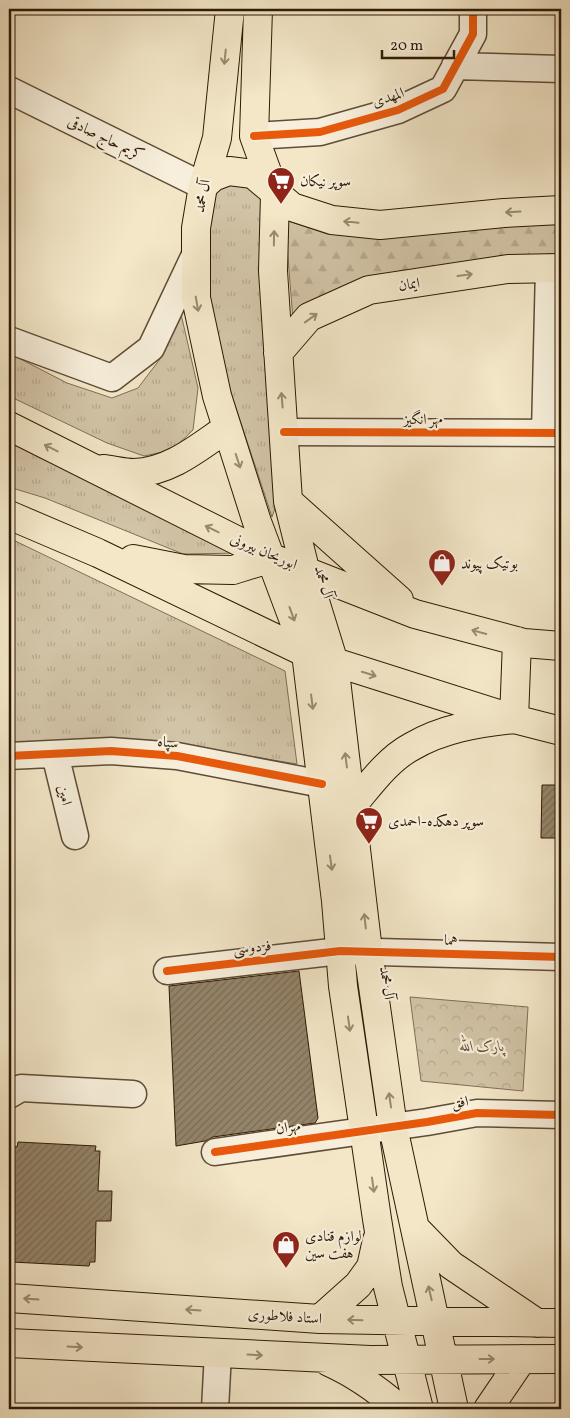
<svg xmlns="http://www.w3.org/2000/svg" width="570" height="1418" viewBox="0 0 570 1418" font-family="Vollkorn,Amiri,serif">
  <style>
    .grass { fill: url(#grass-tufts); stroke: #806e56 }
    .forest { fill: url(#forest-firs); stroke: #806e56 }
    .park { fill: url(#park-crowns); stroke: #806e56 }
    .building { fill: url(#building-hatch); stroke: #2e1905 }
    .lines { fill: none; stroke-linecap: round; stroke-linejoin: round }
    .minor-casing { stroke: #5f4c36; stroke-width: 29 }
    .major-casing { stroke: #2e1905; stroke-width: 30 }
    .minor { stroke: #f7efdb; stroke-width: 26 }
    .major { stroke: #f3e7c8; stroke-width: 28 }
    .cycleway-casing { stroke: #f7efdb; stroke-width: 11 }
    .cycleway { stroke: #e8590c; stroke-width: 8 }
    .oneway { stroke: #9a8a70 }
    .labels { text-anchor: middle; stroke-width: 4.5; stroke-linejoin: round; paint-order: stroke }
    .street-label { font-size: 15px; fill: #2e1905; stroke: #f7efdb }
    .poi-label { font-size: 15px; fill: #2e1905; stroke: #f7efdb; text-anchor: start }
    .park-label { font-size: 15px; font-style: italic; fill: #5f4c36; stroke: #f7efdb }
  </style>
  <defs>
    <pattern id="grass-tufts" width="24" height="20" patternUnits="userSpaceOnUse" patternTransform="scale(1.25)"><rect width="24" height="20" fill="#d2c4a7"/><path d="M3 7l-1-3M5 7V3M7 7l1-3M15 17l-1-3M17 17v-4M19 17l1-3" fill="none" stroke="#b5a88e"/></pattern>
    <pattern id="forest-firs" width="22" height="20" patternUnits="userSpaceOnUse" patternTransform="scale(1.25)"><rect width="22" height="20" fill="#d2c4a7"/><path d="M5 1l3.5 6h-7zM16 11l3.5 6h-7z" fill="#b5a88e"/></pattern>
    <pattern id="park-crowns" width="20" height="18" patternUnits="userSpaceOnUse" patternTransform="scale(1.25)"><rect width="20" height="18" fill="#d2c4a7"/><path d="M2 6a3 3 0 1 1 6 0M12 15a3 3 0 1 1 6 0" fill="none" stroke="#b5a88e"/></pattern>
    <pattern id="building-hatch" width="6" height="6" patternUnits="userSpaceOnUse" patternTransform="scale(1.25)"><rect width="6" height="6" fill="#94846a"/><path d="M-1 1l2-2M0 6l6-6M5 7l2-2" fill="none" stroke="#796b55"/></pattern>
  </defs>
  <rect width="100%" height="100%" fill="#f3e7c8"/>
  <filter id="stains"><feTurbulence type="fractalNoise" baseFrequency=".004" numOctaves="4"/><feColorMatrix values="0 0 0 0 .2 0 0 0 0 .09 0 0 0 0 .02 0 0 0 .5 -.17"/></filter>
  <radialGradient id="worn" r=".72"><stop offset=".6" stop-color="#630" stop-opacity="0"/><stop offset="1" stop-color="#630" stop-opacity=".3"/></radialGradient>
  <!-- grass -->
  <path class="grass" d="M230 184 254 188 266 203 279 497 272 517 217 350 201 281 210 192Z
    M181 314 198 388 193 430 172 450 144 456 107 443 9 396V353L67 383 112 398 138 388 160 359Z
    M9 441 244 553 183 554 45 498 9 487Z
    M9 538 285 671 297 764 149 740 9 744Z"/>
  <!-- forest -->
  <path class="forest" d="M285 220 327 234 371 236 502 225 561 223V260L293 320Z"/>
  <!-- park -->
  <path class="park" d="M410 997 528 1007 523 1091 421 1081Z"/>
  <!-- building -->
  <path class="building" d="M542 785H561V838H541Z
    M299 971 318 1118 315 1123 213 1137 205 1141 176 1146 169 986Z
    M18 1142 96 1146 95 1151H100L98 1191H112L111 1221H96L95 1262H90L89 1266 12 1262 13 1258H9V1186H11L13 1146 17 1147Z"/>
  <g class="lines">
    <defs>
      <path id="minor" d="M455 66 561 69
        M9 90 203 186
        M254 136 320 132 398 110 443 89 473 34V9
        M9 340 112 378 151 348 194 257
        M284 432 561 433
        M545 433 549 268
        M55 754 75 836
        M9 756 111 751 177 756 322 784
        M167 971 340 951 561 957
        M9 1095 21 1088 133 1094
        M215 1152 427 1122 477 1113 561 1115
        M215 1409 218 1353"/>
      <path id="major" d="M230 9 217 138 203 186 196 228V298L217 396 257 522 306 653 336 901 343 986 377 1219 388 1287 419 1409
        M258 9 254 136 275 194 273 271 288 501 305 569 334 663 368 951 393 1127 454 1409
        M203 186 213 177 229 171 253 174 292 207 332 220 380 225 504 213 561 210
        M278 353 309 317 369 290 508 269 561 268
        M9 426 272 558 415 614 524 643 561 646
        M103 469C113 470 124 473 134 473 170 472 199 447 227 428
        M288 501 399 600
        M9 515 98 553 306 653 514 719 561 731
        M133 559 184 569 233 570 272 558
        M351 807C369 786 387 760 411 747 443 728 478 723 514 719L517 641
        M416 1229 451 1265 537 1323
        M9 1298 320 1319 561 1323
        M320 1319 358 1285 371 1267 377 1240
        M9 1343 370 1360 561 1359
        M329 1362C356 1374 378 1390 400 1409
        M488 1409 522 1359"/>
    </defs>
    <!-- minor casing -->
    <use href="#minor" class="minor-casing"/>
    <!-- major casing -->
    <use href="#major" class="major-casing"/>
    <!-- minor -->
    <use href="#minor" class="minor"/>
    <!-- major -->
    <use href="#major" class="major"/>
    <defs>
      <path id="cycleway" d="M254 136 320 132 398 110 443 89 473 34V9
        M284 432 561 433
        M9 756 111 751 177 756 322 784
        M167 971 340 951 561 957
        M215 1152 427 1122 477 1113 561 1115"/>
    </defs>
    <!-- cycleway casing -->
    <use href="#cycleway" class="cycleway-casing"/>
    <!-- cycleway -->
    <use href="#cycleway" class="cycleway"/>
  </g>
  <!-- one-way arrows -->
  <defs><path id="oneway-shaft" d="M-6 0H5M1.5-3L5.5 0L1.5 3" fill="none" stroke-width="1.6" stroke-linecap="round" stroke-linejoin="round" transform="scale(1.25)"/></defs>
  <g class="oneway">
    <use href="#oneway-shaft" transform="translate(225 57) rotate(96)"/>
    <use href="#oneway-shaft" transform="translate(513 212) rotate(177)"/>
    <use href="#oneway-shaft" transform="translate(351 222) rotate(-174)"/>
    <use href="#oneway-shaft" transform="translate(274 238) rotate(-89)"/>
    <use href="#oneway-shaft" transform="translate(465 275) rotate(-8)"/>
    <use href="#oneway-shaft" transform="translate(197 304) rotate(80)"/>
    <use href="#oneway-shaft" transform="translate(311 318) rotate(-36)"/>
    <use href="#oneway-shaft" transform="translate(282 400) rotate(-95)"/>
    <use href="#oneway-shaft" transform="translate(51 448) rotate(-153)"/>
    <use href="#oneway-shaft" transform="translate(238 461) rotate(72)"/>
    <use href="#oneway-shaft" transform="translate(212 529) rotate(-154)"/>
    <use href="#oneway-shaft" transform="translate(292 614) rotate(70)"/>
    <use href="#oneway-shaft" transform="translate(479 632) rotate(-165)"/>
    <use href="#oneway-shaft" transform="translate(369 674) rotate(17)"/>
    <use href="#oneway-shaft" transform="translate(312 702) rotate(83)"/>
    <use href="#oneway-shaft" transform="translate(346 760) rotate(-97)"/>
    <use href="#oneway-shaft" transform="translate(331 863) rotate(82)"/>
    <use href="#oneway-shaft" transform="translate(365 921) rotate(-96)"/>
    <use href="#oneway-shaft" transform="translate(349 1024) rotate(82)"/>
    <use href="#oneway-shaft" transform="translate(390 1100) rotate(-98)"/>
    <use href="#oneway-shaft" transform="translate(373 1185) rotate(82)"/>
    <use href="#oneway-shaft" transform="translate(430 1293) rotate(-103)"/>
    <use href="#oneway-shaft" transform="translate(31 1299) rotate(-176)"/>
    <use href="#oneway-shaft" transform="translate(193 1310) rotate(-176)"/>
    <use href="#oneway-shaft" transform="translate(355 1320) rotate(-178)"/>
    <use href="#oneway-shaft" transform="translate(75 1347) rotate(3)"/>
    <use href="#oneway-shaft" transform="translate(255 1355) rotate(3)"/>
    <use href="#oneway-shaft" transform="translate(487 1359)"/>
  </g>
  <!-- icons -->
  <defs>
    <symbol id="supermarket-pin" viewBox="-11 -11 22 30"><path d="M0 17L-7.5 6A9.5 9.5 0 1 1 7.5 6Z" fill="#8f2418" stroke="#f7efdb"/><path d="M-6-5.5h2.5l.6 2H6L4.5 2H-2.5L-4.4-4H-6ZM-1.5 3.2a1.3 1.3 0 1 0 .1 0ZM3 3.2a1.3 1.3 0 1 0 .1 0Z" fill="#fff"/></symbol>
    <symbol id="shop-pin" viewBox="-11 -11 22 30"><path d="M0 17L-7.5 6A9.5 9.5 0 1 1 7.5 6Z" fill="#8f2418" stroke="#f7efdb"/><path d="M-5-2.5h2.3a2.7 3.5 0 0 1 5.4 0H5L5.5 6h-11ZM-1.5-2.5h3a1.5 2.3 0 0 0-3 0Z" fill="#fff"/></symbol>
  </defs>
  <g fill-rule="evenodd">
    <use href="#supermarket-pin" x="265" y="165" width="32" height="43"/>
    <use href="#shop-pin" x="426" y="547" width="32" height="43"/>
    <use href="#supermarket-pin" x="353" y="805" width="32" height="43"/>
    <use href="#shop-pin" x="270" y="1229" width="32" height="43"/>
  </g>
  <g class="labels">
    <!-- street labels -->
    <g class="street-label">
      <text transform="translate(388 97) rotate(-19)" y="5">المهدی</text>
      <text transform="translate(106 138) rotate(26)" y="5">کریم حاج صادقی</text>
      <text transform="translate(202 196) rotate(-79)" y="5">آل محمد</text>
      <text transform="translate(409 284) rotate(-8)" y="5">ایمان</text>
      <text x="423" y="424">مهر انگیز</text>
      <text transform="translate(264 551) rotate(23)" y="5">ابوریحان بیرونی</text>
      <text transform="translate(324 582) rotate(74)" y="5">آل محمد</text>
      <text transform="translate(168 742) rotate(6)" y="5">سپاه</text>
      <text transform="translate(65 795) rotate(76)" y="5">امین</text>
      <text transform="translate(451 940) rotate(2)" y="5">هما</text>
      <text transform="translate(252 947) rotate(-6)" y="5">فردوسی</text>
      <text transform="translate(387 983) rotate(82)" y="5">آل محمد</text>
      <text transform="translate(460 1102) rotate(-10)" y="5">افق</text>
      <text transform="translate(288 1127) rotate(-8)" y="5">مهران</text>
      <text transform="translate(285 1316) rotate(4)" y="5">استاد فلاطوری</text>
    </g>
    <!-- poi labels -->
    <g class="poi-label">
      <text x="300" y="186">سوپر نیکان</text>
      <text x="461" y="568">بوتیک پیوند</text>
      <text x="388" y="826">سوپر دهکده-احمدی</text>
      <text x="305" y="1241">لوازم قنادی<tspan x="305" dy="17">هفت سین</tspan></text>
    </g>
    <!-- park labels -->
    <g class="park-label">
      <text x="482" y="1051">پارک الله</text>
    </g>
  </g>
  <!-- margin -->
  <rect width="570" height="1418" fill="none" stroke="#f3e7c8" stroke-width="30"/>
  <rect x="10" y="10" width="550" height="1398" fill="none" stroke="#2e1905" stroke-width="2.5"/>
  <rect x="15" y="15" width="540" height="1388" fill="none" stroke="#2e1905"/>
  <!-- scale -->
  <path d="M382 50v8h72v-8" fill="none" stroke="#2e1905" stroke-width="2.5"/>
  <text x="390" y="50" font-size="15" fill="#2e1905" stroke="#f7efdb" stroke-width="4" paint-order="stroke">20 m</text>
  <rect width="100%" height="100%" filter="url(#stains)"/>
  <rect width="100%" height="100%" fill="url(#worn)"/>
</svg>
